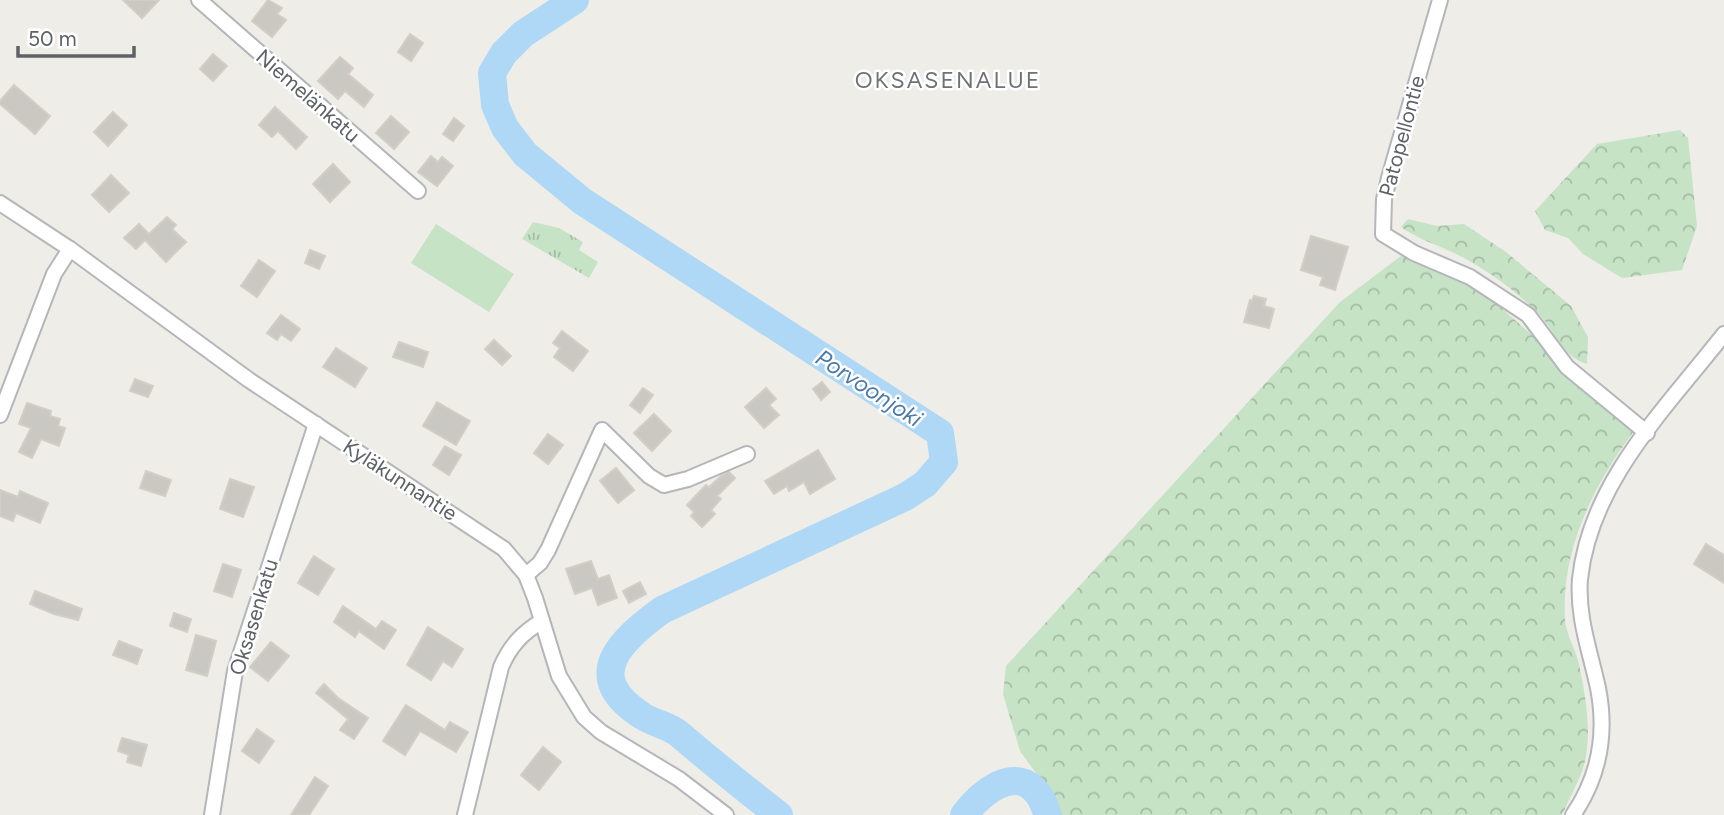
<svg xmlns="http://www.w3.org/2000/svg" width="1724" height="815" font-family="Figtree,sans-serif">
<defs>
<pattern id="forest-crowns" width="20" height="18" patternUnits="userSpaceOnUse" patternTransform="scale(1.75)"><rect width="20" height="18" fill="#c6e3c6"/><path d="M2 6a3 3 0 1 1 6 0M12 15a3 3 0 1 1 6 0" fill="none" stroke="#a4bba4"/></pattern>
<pattern id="park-tufts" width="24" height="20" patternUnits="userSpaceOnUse" patternTransform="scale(1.75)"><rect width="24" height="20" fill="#c6e3c6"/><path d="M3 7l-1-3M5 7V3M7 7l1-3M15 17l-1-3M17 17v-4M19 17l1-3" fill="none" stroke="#a4bba4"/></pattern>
</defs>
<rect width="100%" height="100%" fill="#eeede7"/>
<polygon fill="#c6e3c6" points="436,224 514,274 489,312 411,263"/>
<g fill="url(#forest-crowns)">
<polygon points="1680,130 1688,138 1697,226 1682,270 1622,278 1583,254 1568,238 1545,230 1535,211 1597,144"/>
<path d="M1408 219 1437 226 1464 224 1506 252 1571 306 1588 337 1587 364C1562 358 1552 324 1533 308 1509 286 1483 267 1454 253 1435 244 1418 239 1401 227Z"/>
<path d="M1401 256 1466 277 1540 342 1583 390 1634 431C1593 486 1561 550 1565 619 1566 633 1574 647 1578 660 1585 692 1592 730 1585 761 1581 778 1571 795 1564 811L1561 815H1055L1041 780 1020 751 1003 694 1006 666 1340 302Z"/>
</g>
<polygon fill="url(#park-tufts)" points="533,222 559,228 583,242 579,250 598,262 589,278 522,239"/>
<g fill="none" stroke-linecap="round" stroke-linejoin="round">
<g stroke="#afd8f6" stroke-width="28">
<path d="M575 0 523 34 504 53 492 73 495 105 505 128 525 154 582 201 940 433 944 462 925 484 905 497 662 610C621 640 581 676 641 715 652 723 668 725 679 734 712 762 745 789 779 815"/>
<path d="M964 815C980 794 1015 763 1038 794 1043 800 1045 809 1048 815"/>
</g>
</g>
<g fill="#cac8c3" stroke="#d3cec5" stroke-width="2">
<polygon points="123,0 159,0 142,18"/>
<polygon points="268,0 282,8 277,14 286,20 272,37 252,21"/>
<polygon points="410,34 423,43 411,61 398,52"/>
<polygon points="213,54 227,66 213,81 200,69"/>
<polygon points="340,57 353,68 348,74 373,95 364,107 345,91 338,99 318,81"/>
<polygon points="14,85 50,116 35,134 0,104 0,101"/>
<polygon points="275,107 307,137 296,149 278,131 272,137 259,125"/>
<polygon points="113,112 127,125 108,146 94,132"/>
<polygon points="391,116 409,132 394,149 376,133"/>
<polygon points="454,118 464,126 453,141 443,134"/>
<polygon points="431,156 438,162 442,157 453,166 437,186 418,172"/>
<polygon points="333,164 350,182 330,202 313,184"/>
<polygon points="111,175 129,193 109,212 92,195"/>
<polygon points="167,217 176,225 172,229 186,242 166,262 145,240 136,249 124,238 139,224 149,234"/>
<polygon points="1311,236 1348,247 1335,290 1320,285 1323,277 1301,270"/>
<polygon points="310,250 325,256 319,269 305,263"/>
<polygon points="259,260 275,271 257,297 241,286"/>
<polygon points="1254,296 1266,299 1264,306 1274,309 1269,328 1244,322 1250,300 1252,301"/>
<polygon points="281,315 300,329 291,341 281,334 277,340 267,333"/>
<polygon points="562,331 588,351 573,371 554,357 560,348 553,343"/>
<polygon points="494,340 511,356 502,365 485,349"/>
<polygon points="399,342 428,352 423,367 393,357"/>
<polygon points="336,348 367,368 355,387 323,367"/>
<polygon points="135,379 153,386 148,397 130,391"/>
<polygon points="822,382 830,392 821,400 813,389"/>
<polygon points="643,388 653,395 640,413 630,405"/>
<polygon points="766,388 776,399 769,405 779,415 764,428 745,407"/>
<polygon points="437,402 470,421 456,445 423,426"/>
<polygon points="27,403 51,411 50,416 60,419 58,426 65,428 59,446 41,439 32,458 19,452 31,428 19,424"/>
<polygon points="654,414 671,431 652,451 634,433"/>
<polygon points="548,434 563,445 548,464 534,453"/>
<polygon points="445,446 461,455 449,475 433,465"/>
<polygon points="818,450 835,479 810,494 804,482 789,491 787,486 774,494 765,481"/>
<polygon points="616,468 634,490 618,503 600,481"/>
<polygon points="146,471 171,480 165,496 140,488"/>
<polygon points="729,472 735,478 717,496 721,499 711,510 715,514 702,527 691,516 694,512 687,505 706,485 709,487 721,476"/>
<polygon points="230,479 254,487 243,517 220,509"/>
<polygon points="0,490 18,497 20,491 48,503 40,523 16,513 13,521 0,516"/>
<polygon points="1706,544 1724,555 1724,583 1694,564"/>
<polygon points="314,556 334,569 318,595 298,583"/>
<polygon points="591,561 598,579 609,575 617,598 598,605 592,588 575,594 566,569"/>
<polygon points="223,564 241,570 232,597 214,591"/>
<polygon points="640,582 646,594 629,603 623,591"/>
<polygon points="35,591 82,609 78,620 54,614 30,604"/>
<polygon points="343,606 376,629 382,621 396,630 384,649 359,631 355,637 334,622"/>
<polygon points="174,613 191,619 187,632 170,626"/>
<polygon points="428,627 463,649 452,667 443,661 431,680 407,665"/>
<polygon points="196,635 216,641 207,676 186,670"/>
<polygon points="119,641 142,650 137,664 113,655"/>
<polygon points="271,642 289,656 268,681 250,667"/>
<polygon points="324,684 338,698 368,718 354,739 340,730 348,719 316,693"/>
<polygon points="406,705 445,730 450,722 468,732 456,752 420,731 405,755 383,741"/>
<polygon points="257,729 274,741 259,763 242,751"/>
<polygon points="122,738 147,745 141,766 127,762 129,755 118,751"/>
<polygon points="543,747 561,762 539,790 521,775"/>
<polygon points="315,777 328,786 309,815 291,815"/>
</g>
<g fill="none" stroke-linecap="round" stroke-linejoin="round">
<g stroke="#b4b6ba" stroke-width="18">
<g id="minor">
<polyline points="199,0 418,191"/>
<polyline points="1440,0 1389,178 1384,199 1383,234 1414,253 1470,277 1528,315 1567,367 1647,433"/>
<polyline points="0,203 70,249 249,380 504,549 526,575 535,598 559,676 584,717 601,732 679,779 726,815"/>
<polyline points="0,415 54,274 70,249"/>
<polyline points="526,575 540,563 548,550 602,430 649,476 664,485 688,479 747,454"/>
<polyline points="212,815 235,671 316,424"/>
<path d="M465 815 501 667C510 646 522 633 542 621"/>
<path d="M1573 815C1599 777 1607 734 1598 688 1590 651 1577 617 1580 579 1590 482 1667 407 1724 334"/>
</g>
</g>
<use href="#minor" stroke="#fff" stroke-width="14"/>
</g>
<g text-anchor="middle" stroke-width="5" stroke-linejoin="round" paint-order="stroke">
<g font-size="21" fill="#5e6165" stroke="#fff">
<text transform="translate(308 96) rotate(41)" y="7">Niemelänkatu</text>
<text transform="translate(1402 136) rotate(-75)" y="7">Patopellontie</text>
<text transform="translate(400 480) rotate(33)" y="7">Kyläkunnantie</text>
<text transform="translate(254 617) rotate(-73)" y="7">Oksasenkatu</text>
</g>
<g font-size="23" letter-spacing="2" fill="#6f7377" stroke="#fff">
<text x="948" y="88">OKSASENALUE</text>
</g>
<g font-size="23" font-style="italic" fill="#4d79a6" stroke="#fff">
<text transform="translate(869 388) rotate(33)" y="8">Porvoonjoki</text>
</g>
</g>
<path d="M18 46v10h116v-10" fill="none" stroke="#5e6165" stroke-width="3.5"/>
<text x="28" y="46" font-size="21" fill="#5e6165" stroke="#ffffff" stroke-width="5" paint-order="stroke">50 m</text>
</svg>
